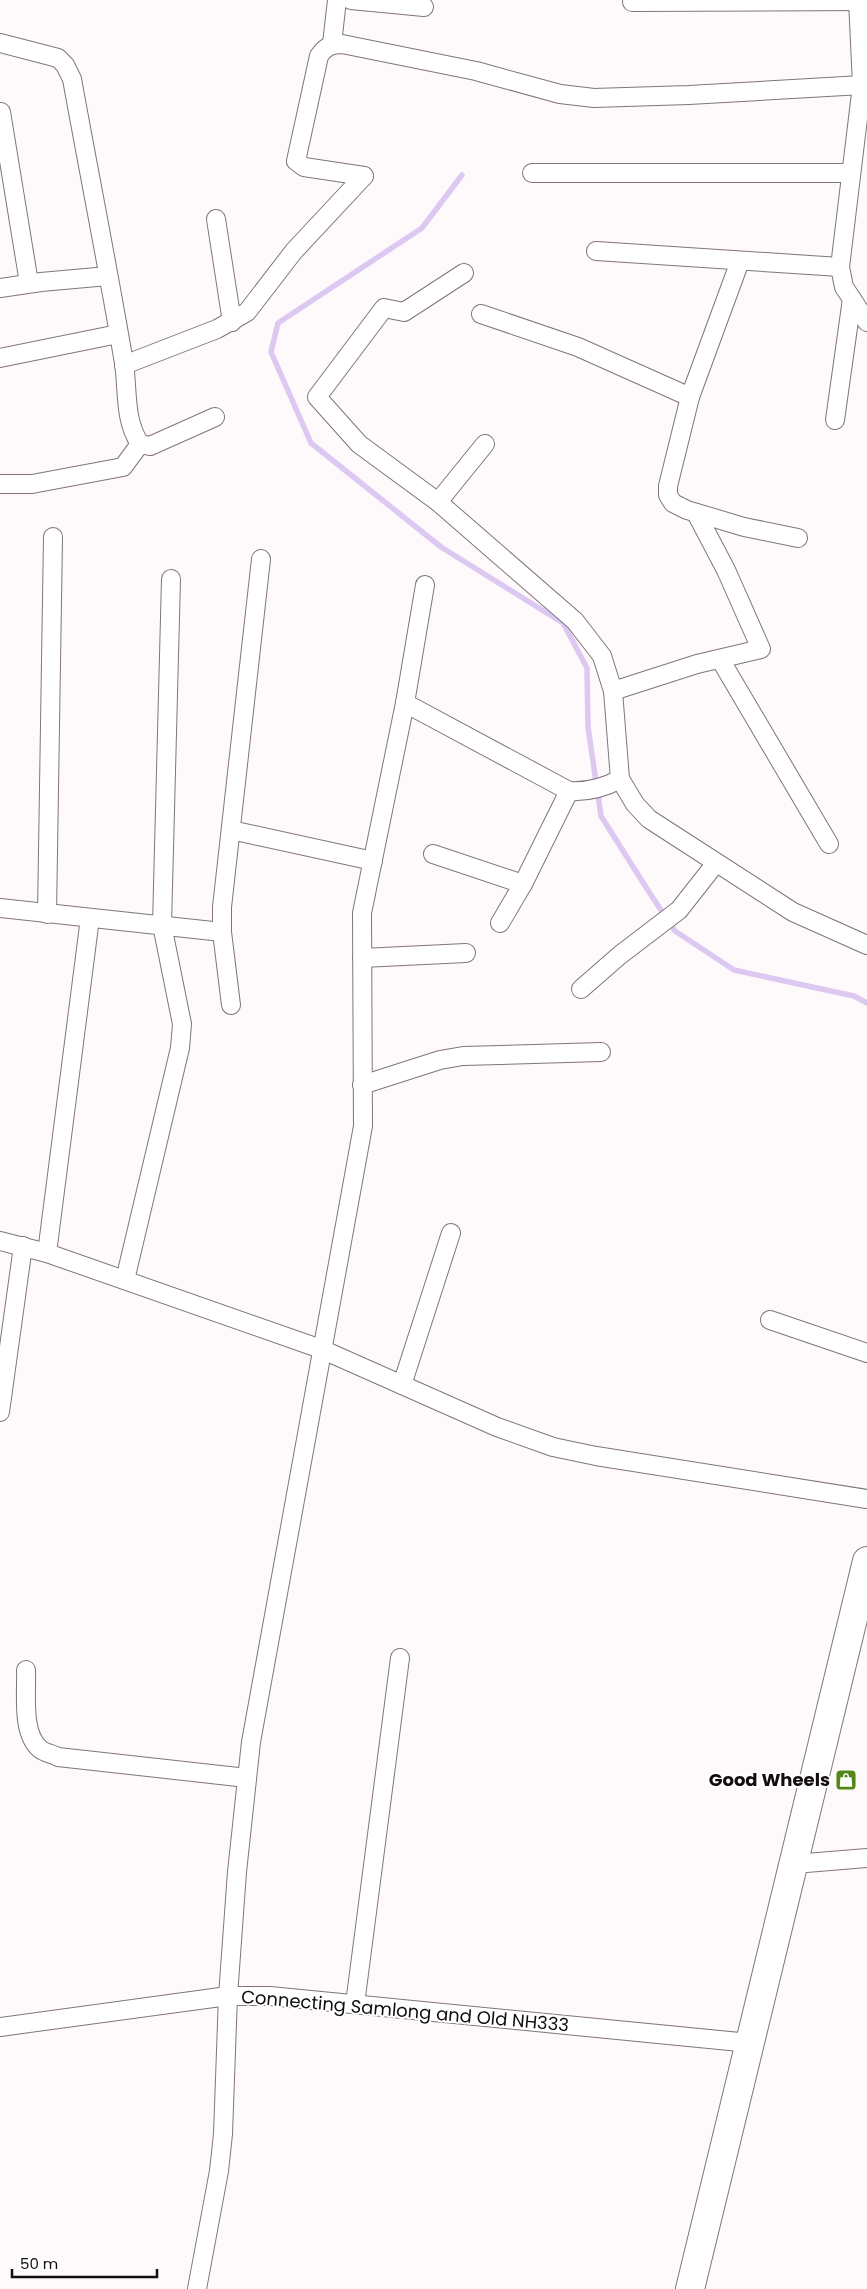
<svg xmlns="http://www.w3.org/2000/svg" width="867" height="2289" font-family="Poppins,sans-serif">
<rect width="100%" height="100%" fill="#fef9fa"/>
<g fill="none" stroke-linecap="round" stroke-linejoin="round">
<polyline stroke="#dcc8f1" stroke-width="5.5" points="462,175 422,228 278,323 271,352 311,443 441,547 563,623 587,668 588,727 601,816 649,892 675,931 734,970 854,996 867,1003"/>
<g stroke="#817579" stroke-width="20">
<g id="minor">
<polyline points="351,0 424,7"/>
<polyline points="858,0 862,85 840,267 844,287 867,322"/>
<polyline points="632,2 867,1"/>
<path d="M0 43 58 58 65 65 72 79C89 173 108 268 124 363 128 391 124 420 140 444L150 446 215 417"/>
<polyline points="332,44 337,0"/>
<polyline points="1,112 29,283"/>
<polyline points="532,173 851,173"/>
<path d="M364 176 304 167 296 161 319 56C325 47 331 44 342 44L476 71 560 94 594 98 689 95 862 85"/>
<polyline points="216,219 232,322"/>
<polyline points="596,251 840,267"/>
<polyline points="740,261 690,397 668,486 668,495 673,503 687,510 744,527 798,538"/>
<polyline points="464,273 404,312 384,308 317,397 359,444 438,502 575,621 602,656 613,691 620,779 635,804 649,819 793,912 867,945"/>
<polyline points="0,288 41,282 108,276"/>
<polyline points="481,314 578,347 690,397"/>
<polyline points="0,358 118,334"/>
<polyline points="124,365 217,329 247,312 294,251 364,176"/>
<polyline points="835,420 852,299"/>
<polyline points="0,484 32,484 123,467 140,444"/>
<polyline points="438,502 485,444"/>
<polyline points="720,659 829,844"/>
<polyline points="613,691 697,664 761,649 726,570 696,513"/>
<path d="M405 703 569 791C588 792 604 788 620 779"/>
<polyline points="231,830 373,861"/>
<polyline points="433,854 523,884"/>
<polyline points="0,908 222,932"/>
<polyline points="47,914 53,537"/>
<polyline points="500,923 523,884 569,791"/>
<polyline points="362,958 466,953"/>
<polyline points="581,989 620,955 679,910 716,863"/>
<polyline points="231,1005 222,932 222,907 261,559"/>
<polyline points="362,1085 440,1060 463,1056 601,1052"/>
<polyline points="0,1241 47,1253 321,1349 497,1427 553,1447 596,1456 867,1499"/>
<polyline points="47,1253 90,918"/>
<polyline points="125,1280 180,1048 182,1024 162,925 171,579"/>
<polyline points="770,1320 867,1353"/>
<polyline points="402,1385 451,1233"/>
<polyline points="0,1412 23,1246"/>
<path d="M26 1670C27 1693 21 1733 40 1749 45 1753 53 1754 58 1757L247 1778"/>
<polyline points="794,1864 867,1858"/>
<polyline points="355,2004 400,1658"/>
<polyline points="0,2027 228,1996 270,1996 750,2043"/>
<polyline points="197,2289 219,2171 223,2134 228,1996 237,1872 251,1742 363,1126 362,913 405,703 425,585"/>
</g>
</g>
<g stroke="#817579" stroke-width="30">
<polyline id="primary" points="690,2289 867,1561"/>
</g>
<use href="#minor" stroke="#fff" stroke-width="18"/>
<use href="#primary" stroke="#fff" stroke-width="28"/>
</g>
<defs>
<g id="shop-square" transform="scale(1.125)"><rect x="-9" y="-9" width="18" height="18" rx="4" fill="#568618" stroke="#fff"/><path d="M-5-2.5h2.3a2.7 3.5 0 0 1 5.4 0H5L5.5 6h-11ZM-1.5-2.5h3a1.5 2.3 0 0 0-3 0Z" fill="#fff"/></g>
</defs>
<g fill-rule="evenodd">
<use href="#shop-square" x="846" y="1780"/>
</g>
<g text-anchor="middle" stroke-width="4" stroke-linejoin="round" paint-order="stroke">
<g font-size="18" font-weight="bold" fill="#110c0e" stroke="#fff" text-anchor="end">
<text x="830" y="1786">Good Wheels</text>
</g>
<g font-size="18" fill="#110c0e" stroke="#fff">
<text transform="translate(405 2011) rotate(5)" y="6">Connecting Samlong and Old NH333</text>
</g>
</g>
<path d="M12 2269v8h145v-8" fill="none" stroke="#110c0e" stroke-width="2.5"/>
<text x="20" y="2269" font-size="15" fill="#110c0e" stroke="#ffffff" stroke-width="4" paint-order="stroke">50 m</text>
</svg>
